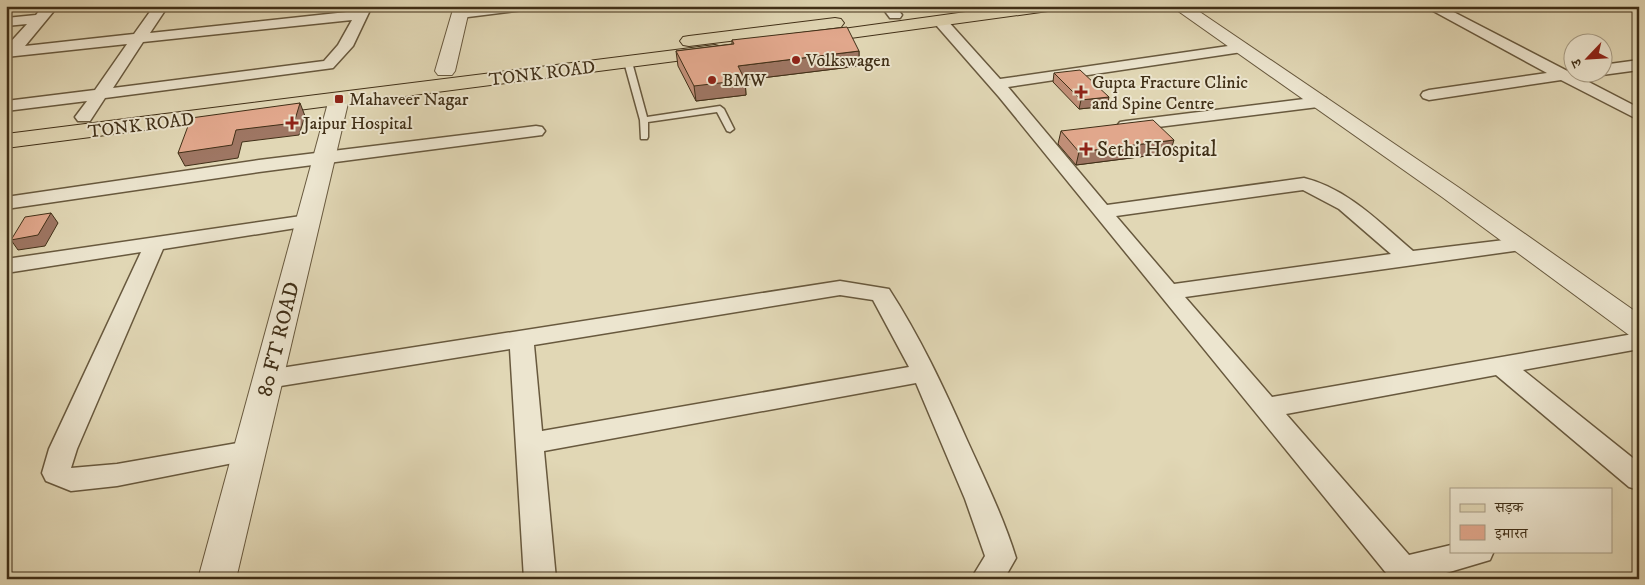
<svg xmlns="http://www.w3.org/2000/svg" width="1645" height="585" font-family="'IM FELL DW Pica','Noto Serif Devanagari',serif">
<rect width="100%" height="100%" fill="#e1d7b5"/>
<filter id="stains"><feTurbulence type="fractalNoise" baseFrequency=".004" numOctaves="4"/><feColorMatrix values="0 0 0 0 .2 0 0 0 0 .09 0 0 0 0 .02 0 0 0 .5 -.17"/></filter>
<radialGradient id="worn" r=".72"><stop offset=".6" stop-color="#630" stop-opacity="0"/><stop offset="1" stop-color="#630" stop-opacity=".3"/></radialGradient>
<g fill="none" stroke-linecap="round" stroke-linejoin="round">
<g stroke="#68593e" stroke-width="3">
<polygon id="service" points="625,60 632,62 647,117 720,106 724,109 734,129 730,132 727,131 717,112 648,122 648,137 647,139 641,139 640,120 624,62"/>
</g>
<g stroke="#68593e" stroke-width="3">
<g id="minor">
<path d="M43 6H58L25 46 134 34 154 6H168L150 33 356 11 358 6H372L353 46 333 68 105 98 90 121H78L75 117 87 101 6 111V101L95 90 127 44 6 57V47L27 24 6 26V18L36 15ZM352 20 338 45 324 61 113 88 143 42Z"/>
<polygon points="488,6 530,6 523,10 460,18 453,14 460,10"/>
<polygon points="881,6 895,6 902,15 900,18 890,18"/>
<polygon points="1424,6 1442,6 1639,108 1639,120 1561,80 1429,100 1423,98 1421,95 1423,92 1429,90 1547,73"/>
<path d="M941 18 946 19 1000 79 1242 44 1247 45 1249 48 1247 51 1242 52 1008 87 1107 205 1304 178C1348 189 1379 222 1413 251L1521 238 1528 240 1532 244 1528 248 1521 250 1185 297 1272 397 1639 333V349L1523 370 1639 463V490L1629 487 1496 375 1286 414 1409 555 1451 545V551H1494L1490 560 1426 579H1391L999 97 936 25 934 22ZM1303 190 1339 209 1391 254 1174 284 1116 216Z"/>
<polygon points="1639,60 1639,70 1602,75 1596,72 1602,72 1602,65"/>
<polygon points="1320,97 1326,98 1328,102 1326,106 1126,131 1120,130 1117,126 1120,122 1126,121"/>
<polygon points="536,126 542,127 545,131 542,135 259,172 6,209 6,197 259,160"/>
<polygon points="308,215 315,217 318,221 315,225 163,249 77,449 71,468 117,464 249,441 259,444 263,451 259,458 117,486 71,491 46,481 42,473 49,449 141,252 6,273 6,259"/>
<path d="M840 281 889 289C920 337 943 386 966 438 984 478 1003 516 1016 558L1004 579H971L985 556 965 499 916 383 544 451 556 579H524L510 349 268 388 259 385 255 379 259 373 268 370ZM840 295 873 300 909 367 542 431 534 345Z"/>
</g>
</g>
<g stroke="#68593e" stroke-width="2">
<g id="tertiary">
<polygon points="454,6 470,6 455,71 452,75 438,75 435,71"/>
<polygon points="1171,6 1191,6 1458,187 1639,314 1639,337 1629,335 1442,197"/>
<polygon points="339,93 346,95 349,99 236,579 198,579 329,99 332,95"/>
</g>
</g>
<g stroke="#402f17" stroke-width="2">
<g id="primary">
<polygon points="1009,6 1056,6 1048,11 814,43 808,42 805,38 808,34 814,33"/>
<polygon points="835,18 841,19 844,23 841,27 689,46 683,45 680,41 683,37 689,36"/>
<polygon points="715,45 722,47 724,51 722,55 6,148 6,134"/>
</g>
</g>
<use href="#service" fill="#ece5cf" fill-rule="evenodd"/>
<use href="#minor" fill="#ece5cf" fill-rule="evenodd"/>
<use href="#tertiary" fill="#ece5cf" fill-rule="evenodd"/>
<use href="#primary" fill="#e1d7b5" fill-rule="evenodd"/>
</g>
<g fill="#c29079" stroke="#402f17">
<polygon points="732,40 859,51 859,66 745,80 746,95 696,101 678,66 676,51 732,44"/>
<polygon points="1054,73 1107,106 1079,109 1053,82"/>
<polygon points="1061,131 1170,153 1076,165 1058,144"/>
</g>
<g fill="#9e7663" stroke="#402f17">
<polygon points="859,51 859,66 745,80 746,95 696,101 694,86 738,66"/>
<polygon points="1109,97 1107,106 1079,109 1081,100"/>
<polygon points="300,103 305,116 299,135 242,142 238,158 185,166 178,153"/>
<polygon points="1174,140 1170,153 1076,165 1079,152"/>
<polygon points="51,213 58,223 45,246 18,250 11,240"/>
</g>
<g fill="#e2a88d" stroke="#402f17">
<polygon points="847,27 859,51 738,66 745,80 694,86 676,51 734,44 732,40"/>
<polygon points="1080,70 1109,97 1081,100 1054,73"/>
<polygon points="300,103 294,123 236,130 232,145 178,153 191,118"/>
<polygon points="1153,120 1174,140 1079,152 1061,131"/>
<polygon points="51,213 38,235 11,240 25,217"/>
</g>
<g fill="#8f2418" stroke="#ece5cf" stroke-width="2">
<circle cx="796" cy="60" r="5"/>
<circle cx="712" cy="80" r="5"/>
<path d="M1078.5 84.5h5v5h5v5h-5v5h-5v-5h-5v-5h5z"/>
<rect x="334" y="94" width="10" height="10" rx="2.5"/>
<path d="M289.5 115.5h5v5h5v5h-5v5h-5v-5h-5v-5h5z"/>
<path d="M1083.5 141.5h5v5h5v5h-5v5h-5v-5h-5v-5h5z"/>
</g>
<g text-anchor="middle" stroke-width="4" stroke-linejoin="round" paint-order="stroke">
<g font-size="18" fill="#402f17" stroke="#ece5cf" text-anchor="start">
<text x="806" y="66">Volkswagen</text>
<text x="722" y="86">BMW</text>
<text x="1092" y="88">Gupta Fracture Clinic<tspan x="1092" dy="21">and Spine Centre</tspan></text>
<text x="349" y="105">Mahaveer Nagar</text>
<text x="303" y="129">Jaipur Hospital</text>
</g>
<g font-size="18" fill="#402f17" stroke="#ece5cf">
<text transform="translate(542 73) rotate(-7)" y="6">TONK ROAD</text>
<text transform="translate(141 125) rotate(-7)" y="6">TONK ROAD</text>
</g>
<g font-size="21" fill="#402f17" stroke="#ece5cf" text-anchor="start">
<text x="1097" y="156">Sethi Hospital</text>
</g>
<g font-size="21" fill="#402f17" stroke="#ece5cf">
<text transform="translate(278 339) rotate(-76)" y="7">80 FT ROAD</text>
</g>
</g>
<rect width="1645" height="585" fill="none" stroke="#e1d7b5" stroke-width="25"/>
<rect x="8" y="8" width="1630" height="570" fill="none" stroke="#402f17" stroke-width="2.5"/>
<rect x="12" y="12" width="1620" height="560" fill="none" stroke="#402f17"/>
<rect x="1450" y="488" width="162" height="65" fill="#ece5cf" stroke="#a79c85"/>
<rect x="1460" y="504" width="25" height="8" fill="#e1d7b5" stroke="#a79c85"/>
<text x="1495" y="512" font-size="15" fill="#402f17">सड़क</text>
<rect x="1460" y="525" width="25" height="15" fill="#e2a88d" stroke="#a79c85"/>
<text x="1495" y="538" font-size="15" fill="#402f17">इमारत</text>
<g transform="translate(1588 58) rotate(245)"><circle r="24" fill="#ece5cf" stroke="#a79c85"/>
<path d="M0-4L9 19L0 12L-9 19Z" fill="#8f2418"/>
<text y="-8" font-size="14" font-weight="bold" text-anchor="middle" fill="#402f17">उ</text>
</g>
<rect width="100%" height="100%" filter="url(#stains)"/>
<rect width="100%" height="100%" fill="url(#worn)"/>
</svg>
